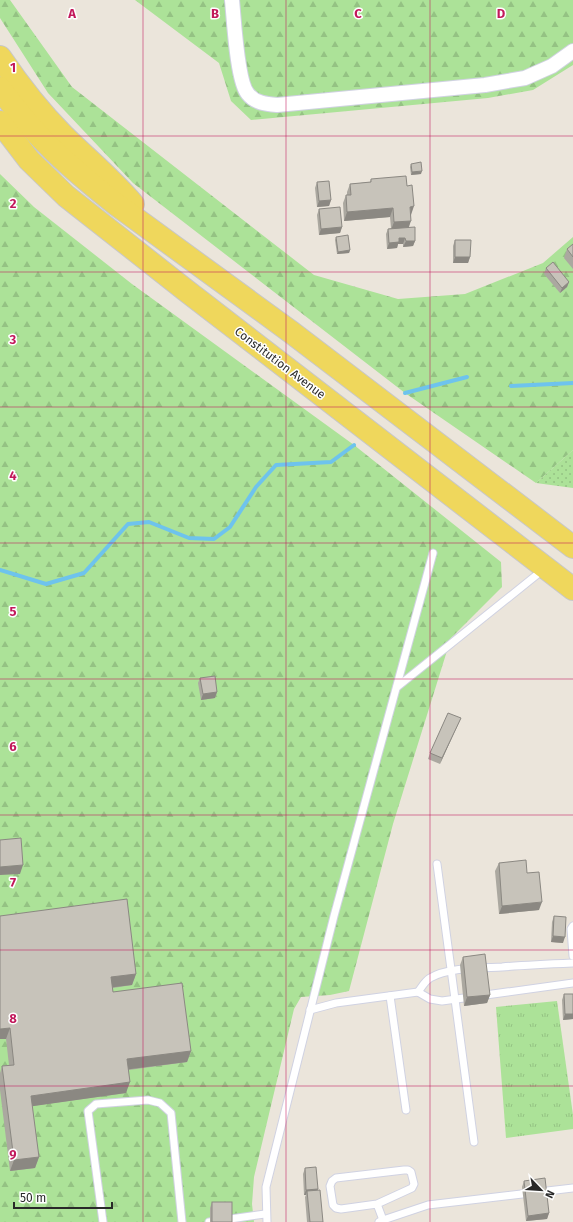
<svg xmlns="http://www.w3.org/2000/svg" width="573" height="1222" font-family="'Fira Sans',sans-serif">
<defs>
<pattern id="grass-tufts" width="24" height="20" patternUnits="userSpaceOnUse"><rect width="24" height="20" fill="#ace298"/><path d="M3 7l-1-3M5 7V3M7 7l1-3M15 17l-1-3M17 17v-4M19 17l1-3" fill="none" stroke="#94c283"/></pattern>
<pattern id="forest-firs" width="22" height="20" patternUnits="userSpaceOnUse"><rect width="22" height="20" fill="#ace298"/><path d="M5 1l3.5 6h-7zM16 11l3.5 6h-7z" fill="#94c283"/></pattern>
<pattern id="park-dots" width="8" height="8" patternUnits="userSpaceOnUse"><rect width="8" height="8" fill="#ace298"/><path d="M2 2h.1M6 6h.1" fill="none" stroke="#94c283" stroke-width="1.8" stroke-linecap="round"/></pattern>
</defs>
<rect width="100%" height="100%" fill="#ebe5db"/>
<polygon fill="url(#grass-tufts)" points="557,1001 573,1115 573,1129 506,1138 496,1007"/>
<g fill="url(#forest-firs)">
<polygon points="0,0 10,0 72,87 314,275 398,299 465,294 543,263 573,237 573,450 536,483 405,393 133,183 48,93 0,18"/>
<polygon points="135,0 573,0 573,65 533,90 488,98 251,120 231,101 219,63"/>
<polygon points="0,174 34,207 132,284 354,445 501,562 502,587 451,638 393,824 349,991 330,995 301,997 294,1009 254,1177 252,1204 254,1222 0,1222"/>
</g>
<polygon fill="url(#park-dots)" points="573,450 573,488 536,483"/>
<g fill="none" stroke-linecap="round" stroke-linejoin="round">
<g stroke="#6ec3ed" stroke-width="4">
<polyline points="511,386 573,383"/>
<polyline points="405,393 467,377"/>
<polyline points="0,570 46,584 84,573 128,524 149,522 189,538 214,539 230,527 256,487 276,465 331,462 354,445"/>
</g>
<g stroke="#d0d2e2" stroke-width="9">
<g id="lane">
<polyline points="397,687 544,569"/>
<polyline points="437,864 474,1142"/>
<polyline points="573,926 571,929 573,956"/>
<path d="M418 992C422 987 424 982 430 978 448 967 481 968 502 967 526 965 549 964 573 963"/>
<polyline points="390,996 406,1110"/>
<polyline points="310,1010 336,1003 418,992 430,999 442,1001 573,983"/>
<polyline points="377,1204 412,1188 414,1184 411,1172 408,1170 404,1170 336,1178 332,1181 330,1186 333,1205 336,1208 341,1209 377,1204 383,1220"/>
<polyline points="103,1222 88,1111 96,1104 148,1100 160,1103 171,1113 182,1222"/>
<polyline points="209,1222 265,1214"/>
<polyline points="267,1222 266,1187 334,916 433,553"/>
<polyline points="379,1222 383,1220 428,1205 573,1188"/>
</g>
</g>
<g stroke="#d0d2e2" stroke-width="16">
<path id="street" d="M232 0C234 19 237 82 248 94 255 103 266 104 277 105L485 85 525 78 552 66 573 51"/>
</g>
<g stroke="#c7c7c7" stroke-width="24">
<g id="primary">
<path d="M0 57C19 85 39 111 63 135 86 158 112 179 133 204"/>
<path d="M0 88C31 134 74 171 117 205L291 332 573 547"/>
<polyline points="0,122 29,160 66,196 188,292 573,589"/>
</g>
</g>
<use href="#lane" stroke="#fff" stroke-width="7"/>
<use href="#street" stroke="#fff" stroke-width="14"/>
<use href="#primary" stroke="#efd75c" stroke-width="22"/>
</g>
<g fill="#aba8a0">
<polygon points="411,164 421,174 411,175 410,167"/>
<polygon points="371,179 407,186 411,215 409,227 415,241 413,246 403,247 403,244 398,244 397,248 387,249 386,234 388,229 391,228 390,217 344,221 343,203 346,195 347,195 347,192 350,184 370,182"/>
<polygon points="317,182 331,200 329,206 317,207 315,188"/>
<polygon points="319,209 342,227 340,233 319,235 317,215"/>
<polygon points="336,237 350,250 349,253 337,254 335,240"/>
<polygon points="455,240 470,257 468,263 453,263 453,246"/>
<polygon points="573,244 573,269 564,258 567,249"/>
<polygon points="546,268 569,282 567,287 560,293 544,274"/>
<polygon points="200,678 217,692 215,698 201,700 198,683"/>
<polygon points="461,718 440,764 428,759 430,753"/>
<polygon points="499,863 527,873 539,910 499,914 495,871"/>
<polygon points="0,916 136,974 132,985 113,988 113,992 191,1051 187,1062 129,1070 126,1093 32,1106 39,1157 35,1168 10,1171 0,1090 0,1073 2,1066 9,1065 6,1039"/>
<polygon points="554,916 563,943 551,942 552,922"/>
<polygon points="463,957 490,995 487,1003 464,1006 460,965"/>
<polygon points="564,994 573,994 573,1019 563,1020 562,1000"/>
<polygon points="305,1168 317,1190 323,1222 307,1222 305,1197 306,1195 304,1195 303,1174"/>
<polygon points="524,1181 549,1213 547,1219 526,1221 522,1187"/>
<polygon points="212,1202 232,1222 210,1222 210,1208"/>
</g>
<g fill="#8b8882">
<polygon points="422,171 421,174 411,175 412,172"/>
<polygon points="331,200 329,206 317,207 319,201"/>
<polygon points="414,206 411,215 410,207"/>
<polygon points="393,208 390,217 344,221 347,212"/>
<polygon points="411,221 408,229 391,230 394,222"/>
<polygon points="342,227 340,233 319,235 321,229"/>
<polygon points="399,238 405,238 403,244 398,244 397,248 387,249 389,243"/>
<polygon points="406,241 415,241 413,246 403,247"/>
<polygon points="350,250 349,253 337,254 338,252"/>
<polygon points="455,257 470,257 468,263 453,263"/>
<polygon points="569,282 567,287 560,293 562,288"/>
<polygon points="217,692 215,698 201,700 203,694"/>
<polygon points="461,718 458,724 440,764 442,758"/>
<polygon points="23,865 20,874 0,875 0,867"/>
<polygon points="542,902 539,910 499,914 502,906"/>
<polygon points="553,936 565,937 563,943 551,942"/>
<polygon points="136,974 132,985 107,988 111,977"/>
<polygon points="490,995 487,1003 464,1006 467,997"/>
<polygon points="565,1014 573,1014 573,1019 563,1020"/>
<polygon points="10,1028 6,1039 0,1039 0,1029"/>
<polygon points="191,1051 187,1062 123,1070 127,1059"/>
<polygon points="130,1082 126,1093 27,1107 31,1096"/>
<polygon points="39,1157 35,1168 10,1171 14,1160"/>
<polygon points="318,1189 316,1195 307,1191 306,1195 304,1195 306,1190"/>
<polygon points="549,1213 547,1219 526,1221 528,1216"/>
</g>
<g fill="#c7c3ba" stroke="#8b8882">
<polygon points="421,162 422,171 412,172 411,164"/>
<polygon points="406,176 407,186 412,185 414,206 410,207 411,221 394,222 393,208 347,212 346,195 351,195 350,184 371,182 371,179"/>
<polygon points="329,181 331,200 319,201 317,182"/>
<polygon points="340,207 342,227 321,229 319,209"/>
<polygon points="415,227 415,241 406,241 405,238 399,238 399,242 389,243 388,229"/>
<polygon points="348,235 350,250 338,252 336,237"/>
<polygon points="455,240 471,240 470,257 455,257"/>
<polygon points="573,244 573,257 567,249"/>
<polygon points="553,262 569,282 562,288 546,268"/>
<polygon points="215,676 217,692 203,694 200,678"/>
<polygon points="448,713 461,718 442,758 430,753"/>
<polygon points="21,838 23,865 0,867 0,840"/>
<polygon points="526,860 527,873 539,872 542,902 502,906 499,863"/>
<polygon points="127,899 136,974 111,977 113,992 182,983 191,1051 127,1059 130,1082 31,1096 39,1157 14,1160 2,1066 14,1065 10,1028 0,1029 0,916"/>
<polygon points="554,916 566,917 565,937 553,936"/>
<polygon points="485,954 490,995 467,997 463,957"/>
<polygon points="564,994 573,994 573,1014 565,1014"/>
<polygon points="316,1167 318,1189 306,1190 305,1168"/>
<polygon points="545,1178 549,1213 528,1216 524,1181"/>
<polygon points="320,1190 323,1222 310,1222 307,1191"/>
<rect x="212" y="1202" width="20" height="20"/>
</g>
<path fill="none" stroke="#c2185b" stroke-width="1" stroke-opacity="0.55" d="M143 0V1222M286 0V1222M430 0V1222M0 136H573M0 272H573M0 407H573M0 543H573M0 679H573M0 815H573M0 950H573M0 1086H573"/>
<g text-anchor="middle" stroke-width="3" stroke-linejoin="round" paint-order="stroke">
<g font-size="12" fill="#292929" stroke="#fff">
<text transform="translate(280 363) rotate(37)" y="4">Constitution Avenue</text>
</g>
</g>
<g font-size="13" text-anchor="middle" font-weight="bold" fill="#c2185b" stroke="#fff" stroke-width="3" stroke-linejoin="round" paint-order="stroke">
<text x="72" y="18">A</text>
<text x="215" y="18">B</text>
<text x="358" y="18">C</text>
<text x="501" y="18">D</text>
<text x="13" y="72">1</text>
<text x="13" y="208">2</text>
<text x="13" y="344">3</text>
<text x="13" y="480">4</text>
<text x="13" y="616">5</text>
<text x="13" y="751">6</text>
<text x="13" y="887">7</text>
<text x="13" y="1023">8</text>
<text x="13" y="1159">9</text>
</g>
<g transform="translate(541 1190) rotate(115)" stroke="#ffffff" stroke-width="3" paint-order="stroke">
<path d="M0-3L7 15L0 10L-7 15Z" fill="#292929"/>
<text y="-6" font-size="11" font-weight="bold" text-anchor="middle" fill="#292929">N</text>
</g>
<path d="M14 1202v6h98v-6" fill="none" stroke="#292929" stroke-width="2"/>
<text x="20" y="1202" font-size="12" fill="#292929" stroke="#ffffff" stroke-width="3" paint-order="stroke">50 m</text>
</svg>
